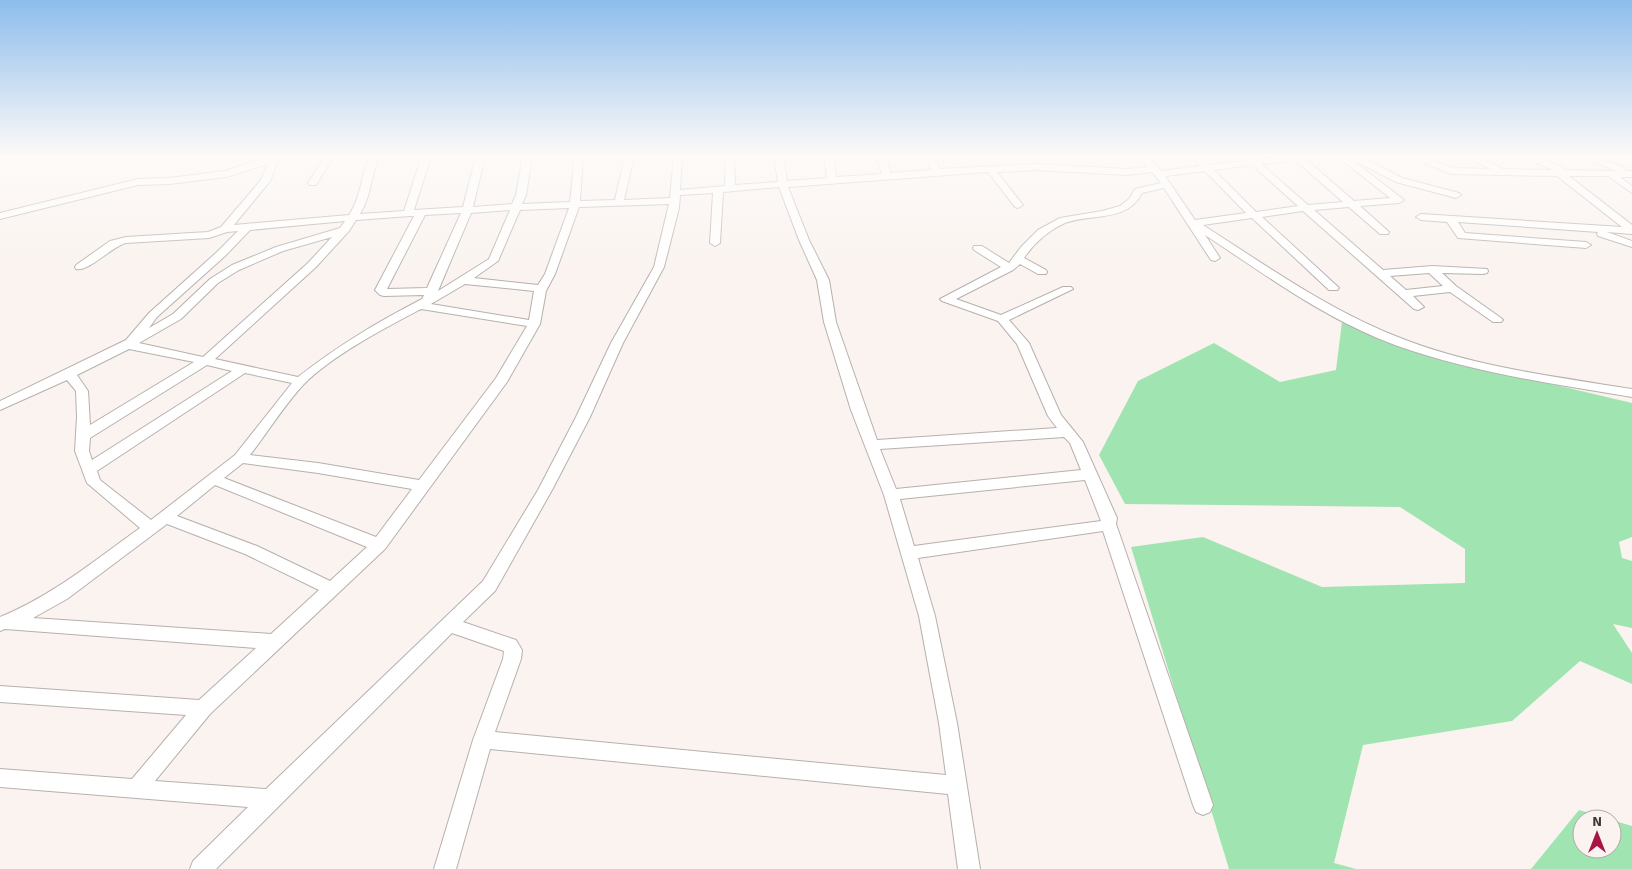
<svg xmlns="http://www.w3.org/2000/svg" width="1632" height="869" font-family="Signika,sans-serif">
<rect width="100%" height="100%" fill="#faf3ef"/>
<g fill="#a0e4b1">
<polygon points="1342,322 1420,353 1632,403 1632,537 1619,542 1622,558 1632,561 1632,628 1613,624 1632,653 1632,684 1580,661 1512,721 1363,745 1334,863 1356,869 1229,869 1131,547 1203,537 1322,587 1465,583 1465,549 1400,507 1125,504 1099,455 1138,381 1214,343 1280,382 1336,370"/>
<polygon points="1579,810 1609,819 1582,819 1582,849 1612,849 1612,820 1632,826 1632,869 1531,869"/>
</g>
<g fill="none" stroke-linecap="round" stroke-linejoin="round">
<g stroke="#b7b0ad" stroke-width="2">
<g id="minor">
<path d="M271 156H280L270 181 234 225 349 215C361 198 361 175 370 156H379C371 175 371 197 360 214L404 211 422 156H431L414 210 463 207 476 156H485L473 207 512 204 516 195 523 156H532L526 195 522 204 570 202 575 156H583L580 201 615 200 625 156H634L624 200 670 198 674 156H682L680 190 725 186 726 156H734L735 185 778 182 774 156H783L787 181 827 178 824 156H833L836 177 882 174 876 156H885L891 173 931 170 926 156H935L939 169 1036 164 1127 169 1148 167 1139 156H1148L1161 171 1200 166 1191 156H1200L1209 165 1247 161V157H1253L1256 159 1302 156 1354 201 1390 198 1337 156H1347L1404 200 1399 203 1360 206 1389 232 1388 234H1380L1349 207 1314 210 1383 270 1432 266 1487 269 1488 271 1487 273 1483 274 1442 273 1456 286 1501 318 1503 320 1501 322H1493L1450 292 1413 296 1424 307 1418 310 1414 309 1303 211 1262 217 1337 286 1339 288 1337 290H1329L1252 218 1203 225C1267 266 1331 312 1403 339 1475 367 1557 377 1632 389V397C1552 384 1471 372 1395 345 1326 320 1266 275 1205 235L1220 258 1215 261 1211 260 1164 188 1142 193C1127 223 1091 213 1065 223 1049 230 1034 243 1024 258L1046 270 1047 272 1046 274H1038L1020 264 1013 270 956 299 1001 315 1063 287H1071L1073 289 1009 320 1029 343 1061 415 1083 442 1117 518 1116 524 1213 805 1210 812 1203 815 1196 812 1193 805 1103 531 918 558 935 616 957 723 980 869H958L948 794 490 749 456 869H434L473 740 503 659 504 651 452 633 216 869H190L193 861 248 807 0 787V769L132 779 186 715 0 702V686L199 700 256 648 5 629 0 631V617C52 596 95 560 140 528L87 483 75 451 77 417 76 391 67 380 0 410V401L126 340 149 313 217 252 238 231 227 232 209 238 126 243C111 247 89 272 76 269L75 267 76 265 110 241 126 237 208 232 221 227 261 180 268 164 226 177 169 184 138 185 0 219V213L138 179 169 178 225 171ZM1295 160 1343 202 1308 205 1261 164ZM1252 165 1298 206 1256 212 1214 170ZM1036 170 1127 175 1152 172 1161 183 1135 189 1129 199 1120 206 1102 211 1060 218 1038 230 1021 247 1009 263 982 246H974L973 248 974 250 1001 267 940 299 942 301 998 321 1017 344 1048 416 1057 428 877 440 836 322 829 280 809 240 788 187 988 172 1015 207 1018 208 1023 205 997 172ZM1205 171 1246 213 1195 220 1165 176ZM779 187 799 240 817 280 824 322 851 410 884 495 919 616 939 723 946 775 495 732 521 659 522 650 516 640 463 622 495 591 552 490 590 417 623 343 664 267 679 208 680 195 713 193 710 243 715 246 720 243 723 192ZM669 204 654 267 611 343 576 417 538 490 483 581 266 789 155 781 210 714 385 549 507 382 540 324 546 291 555 274 579 207ZM569 208 545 274 538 285 474 278 498 261 520 210ZM510 210 489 259 438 291 471 213ZM461 213 427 288 387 289 425 215ZM410 216H414L375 290 380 295 384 296 424 295 422 299C376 323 339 345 298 377L215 359 316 267 349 231 356 220ZM345 221 340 228 276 247 232 265 210 279 173 314 149 328 157 317 225 256 250 230ZM332 237 308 263 203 357 139 343 181 319 218 283 239 270 283 251ZM1429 273 1443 286 1406 290 1390 276ZM465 284 534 291 529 320 431 304ZM421 309 527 326 496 378 419 480 318 463 250 455C268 432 285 404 304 384 333 355 385 328 421 309ZM129 349 194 362 90 425 88 391 77 375ZM207 365 232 371 92 460 89 451 90 438ZM245 373 292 383 235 455 151 520 100 480 97 471ZM1064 437 1070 443 1081 470 896 489 880 449ZM243 463 318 473 412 489 376 537 224 478ZM1085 480 1101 521 914 546 900 499ZM215 485 367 547 330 581 257 546 177 516ZM167 524 245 554 319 590 271 634 33 618 67 599Z"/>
<polygon points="325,156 334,156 316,185 310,185 308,183"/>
<polygon points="1353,156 1360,156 1402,178 1459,193 1461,195 1456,198 1396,182 1353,160"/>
<polygon points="1408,156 1421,156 1452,168 1491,169 1463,156 1476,156 1503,169 1553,170 1521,156 1534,156 1562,167 1563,170 1616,171 1580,156 1593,156 1625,168 1626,171 1632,171 1632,177 1620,177 1632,186 1632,193 1608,176 1569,176 1632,225 1632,234 1607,232 1632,241 1632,247 1598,236 1597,234 1598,232 1458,222 1465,233 1586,242 1591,245 1586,248 1458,238 1447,222 1421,220 1416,217 1421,214 1622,227 1557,176 1451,174"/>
</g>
</g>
<use href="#minor" fill="#fff" fill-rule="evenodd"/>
</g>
<linearGradient id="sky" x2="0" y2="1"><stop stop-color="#8dbdec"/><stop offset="0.56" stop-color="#fdfaf8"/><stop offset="1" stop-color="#fdfaf8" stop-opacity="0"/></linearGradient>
<rect width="1632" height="278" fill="url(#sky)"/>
<g transform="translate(1597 834)"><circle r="24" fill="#faf3ef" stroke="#aea9a5"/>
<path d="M0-4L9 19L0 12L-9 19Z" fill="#a91446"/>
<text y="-8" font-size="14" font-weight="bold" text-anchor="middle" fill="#3c3937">N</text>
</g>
</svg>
